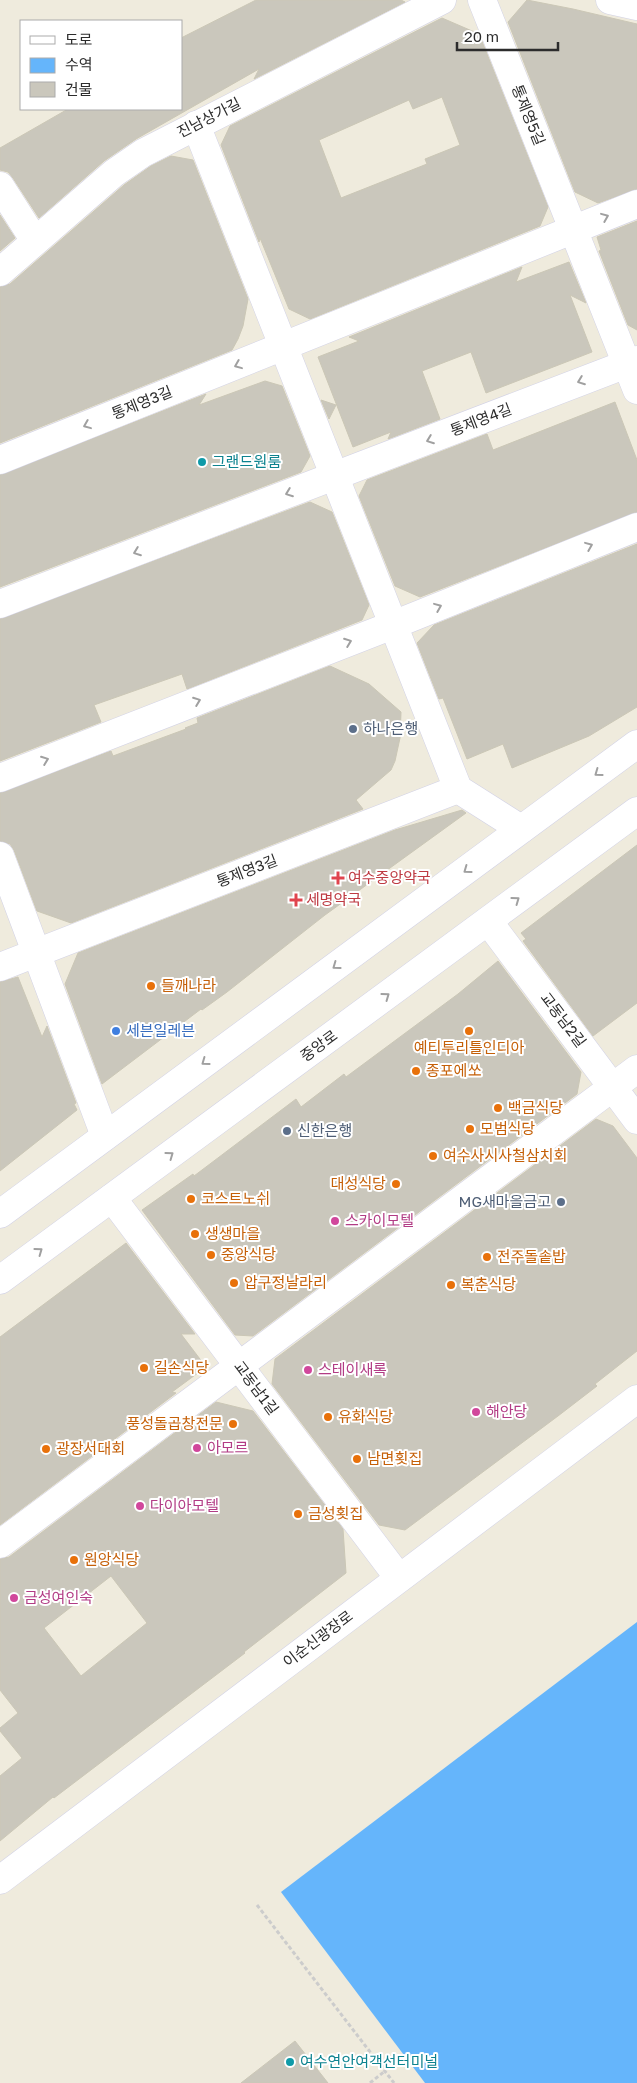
<svg xmlns="http://www.w3.org/2000/svg" width="637" height="2083" font-family="'Golos Text','Noto Sans KR',sans-serif">
<rect width="100%" height="100%" fill="#efebdd"/>
<polygon fill="#65b5fb" points="637,1622 637,2083 425,2083 281,1892"/>
<g fill="#cac7bc" stroke="#cbc7b6" fill-rule="evenodd">
<polygon points="256,0 401,0 405,2 254,79 259,69 136,139 104,161 39,218 13,178 8,172 0,170 0,148 68,109 181,109 181,38"/>
<polygon points="527,0 573,9 637,24 637,189 598,203 575,192 508,22"/>
<path d="M442 18 479 34 548 207 540 226 310 319 289 309 260 238 259 242 221 145 230 126ZM442 97 460 145 425 159 427 164 341 198 319 140 409 100 413 109Z"/>
<polygon points="171,156 193,160 248,299 243,326 238,339 232,350 0,443 0,287 10,284 124,185 151,166"/>
<polygon points="0,215 15,238 0,251"/>
<polygon points="637,221 637,330 628,325 599,251 601,250 597,237"/>
<polygon points="569,262 586,303 570,295 592,352 486,393 471,352 422,371 440,419 388,439 391,432 353,447 318,357 359,341 349,337 522,267 516,282"/>
<polygon points="265,381 282,386 310,456 301,472 0,587 0,475 206,394 199,405"/>
<polygon points="321,400 336,405 329,419"/>
<polygon points="615,402 637,460 637,512 420,597 395,586 359,496 367,480 487,434 493,450"/>
<polygon points="310,502 332,512 369,605 362,620 187,689 182,674 94,705 101,722 0,761 0,619"/>
<polygon points="637,544 637,707 589,736 512,768 503,744 467,759 443,698 439,699 417,643 434,625"/>
<polygon points="330,666 369,684 401,712 400,738 395,761 391,770 356,800 363,809 71,923 37,911 14,850 10,844 0,841 0,793 111,751 113,756 186,729 185,728 198,723 197,718"/>
<polygon points="462,810 466,813 325,915 227,992 202,1010 201,1009 102,1084 65,984 78,953 395,830"/>
<polygon points="637,845 637,1003 593,1036 523,941 526,939 521,933"/>
<polygon points="498,961 581,1072 577,1094 253,1336 235,1335 142,1210 193,1174 194,1176 296,1099 301,1107 344,1074 346,1077 458,994"/>
<polygon points="18,977 42,1037 47,1026 76,1103 74,1104 77,1110 0,1171 0,982"/>
<polygon points="596,1119 613,1126 637,1158 637,1351 595,1384 597,1386 558,1416 405,1530 379,1525 272,1384 275,1359"/>
<polygon points="126,1243 195,1334 181,1334 206,1367 172,1392 176,1393 0,1525 0,1337"/>
<path d="M216 1402 253 1411 343 1529 346 1573 244 1652 245 1653 54 1798 53 1797 0 1841V1776L22 1758 0 1731V1728L18 1713 0 1690V1559L9 1557ZM111 1576 147 1623 81 1676 44 1628Z"/>
<polygon points="295,2041 328,2083 241,2083"/>
</g>
<g fill="none" stroke-linecap="round" stroke-linejoin="round">
<g stroke="#d2d2e6" stroke-width="29">
<g id="minor">
<polyline points="482,0 637,390"/>
<polyline points="610,0 637,6"/>
<polyline points="196,125 458,789 521,829"/>
<polyline points="0,186 35,241"/>
<polyline points="0,272 114,173 143,153 442,0"/>
<polyline points="0,460 637,204"/>
<polyline points="0,604 637,360"/>
<polyline points="0,778 393,625 637,527"/>
<polyline points="0,856 105,1136"/>
<polyline points="488,921 637,1120"/>
<polyline points="0,967 458,789"/>
<polyline points="112,1198 399,1578"/>
<polyline points="0,1214 637,744"/>
<polyline points="0,1280 637,811"/>
<polyline points="0,1544 637,1069"/>
<polyline points="0,1880 637,1399"/>
</g>
</g>
<g stroke="#ccc" stroke-width="3" stroke-dasharray="4 2.5" stroke-linecap="butt">
<polyline points="257,1905 394,2083"/>
<polyline points="370,2083 385,2071"/>
</g>
<use href="#minor" stroke="#fff" stroke-width="28"/>
</g>
<defs><path id="oneway-chevron" d="M-2-3.5L2.5 0L-2 3.5" fill="none" stroke-width="1.6" stroke-linecap="round" stroke-linejoin="round" transform="scale(1.25)"/></defs>
<g stroke="#a0a0a0">
<use href="#oneway-chevron" transform="translate(605 217) rotate(-22)"/>
<use href="#oneway-chevron" transform="translate(238 365) rotate(158)"/>
<use href="#oneway-chevron" transform="translate(581 381) rotate(159)"/>
<use href="#oneway-chevron" transform="translate(87 425) rotate(158)"/>
<use href="#oneway-chevron" transform="translate(430 440) rotate(159)"/>
<use href="#oneway-chevron" transform="translate(289 493) rotate(159)"/>
<use href="#oneway-chevron" transform="translate(589 546) rotate(-22)"/>
<use href="#oneway-chevron" transform="translate(137 552) rotate(159)"/>
<use href="#oneway-chevron" transform="translate(438 607) rotate(-22)"/>
<use href="#oneway-chevron" transform="translate(348 642) rotate(-21)"/>
<use href="#oneway-chevron" transform="translate(197 701) rotate(-21)"/>
<use href="#oneway-chevron" transform="translate(45 760) rotate(-21)"/>
<use href="#oneway-chevron" transform="translate(598 773) rotate(144)"/>
<use href="#oneway-chevron" transform="translate(467 870) rotate(144)"/>
<use href="#oneway-chevron" transform="translate(516 900) rotate(-36)"/>
<use href="#oneway-chevron" transform="translate(336 966) rotate(144)"/>
<use href="#oneway-chevron" transform="translate(386 996) rotate(-36)"/>
<use href="#oneway-chevron" transform="translate(205 1062) rotate(144)"/>
<use href="#oneway-chevron" transform="translate(170 1155) rotate(-36)"/>
<use href="#oneway-chevron" transform="translate(39 1251) rotate(-36)"/>
</g>
<g fill="#0f9aa8" stroke="#fff" stroke-width="2">
<circle cx="202" cy="462" r="5"/>
<circle cx="290" cy="2062" r="5"/>
</g>
<g fill="#5c6f8a" stroke="#fff" stroke-width="2">
<circle cx="353" cy="729" r="5"/>
<circle cx="287" cy="1131" r="5"/>
<circle cx="561" cy="1202" r="5"/>
</g>
<g fill="#e0444e" stroke="#fff" stroke-width="2">
<path d="M335.5 870.5h5v5h5v5h-5v5h-5v-5h-5v-5h5z"/>
<path d="M293.5 892.5h5v5h5v5h-5v5h-5v-5h-5v-5h5z"/>
</g>
<g fill="#e8710a" stroke="#fff" stroke-width="2">
<circle cx="151" cy="986" r="5"/>
<circle cx="469" cy="1031" r="5"/>
<circle cx="416" cy="1071" r="5"/>
<circle cx="498" cy="1108" r="5"/>
<circle cx="470" cy="1129" r="5"/>
<circle cx="433" cy="1156" r="5"/>
<circle cx="396" cy="1184" r="5"/>
<circle cx="191" cy="1199" r="5"/>
<circle cx="195" cy="1234" r="5"/>
<circle cx="211" cy="1255" r="5"/>
<circle cx="487" cy="1257" r="5"/>
<circle cx="234" cy="1283" r="5"/>
<circle cx="451" cy="1285" r="5"/>
<circle cx="144" cy="1368" r="5"/>
<circle cx="328" cy="1417" r="5"/>
<circle cx="233" cy="1424" r="5"/>
<circle cx="46" cy="1449" r="5"/>
<circle cx="357" cy="1459" r="5"/>
<circle cx="298" cy="1514" r="5"/>
<circle cx="74" cy="1560" r="5"/>
</g>
<circle fill="#3f7fe0" stroke="#fff" stroke-width="2" cx="116" cy="1031" r="5"/>
<g fill="#d1479c" stroke="#fff" stroke-width="2">
<circle cx="335" cy="1221" r="5"/>
<circle cx="308" cy="1370" r="5"/>
<circle cx="476" cy="1412" r="5"/>
<circle cx="197" cy="1448" r="5"/>
<circle cx="140" cy="1506" r="5"/>
<circle cx="14" cy="1598" r="5"/>
</g>
<g text-anchor="middle" stroke-width="4" stroke-linejoin="round" paint-order="stroke">
<g font-size="15" fill="#2c2c2c" stroke="#fff">
<text transform="translate(528 115) rotate(68)" y="5">통제영5길</text>
<text transform="translate(209 118) rotate(-27)" y="5">진남상가길</text>
<text transform="translate(142 403) rotate(-22)" y="5">통제영3길</text>
<text transform="translate(481 420) rotate(-21)" y="5">통제영4길</text>
<text transform="translate(247 871) rotate(-21)" y="5">통제영3길</text>
<text transform="translate(563 1020) rotate(53)" y="5">교동남2길</text>
<text transform="translate(319 1046) rotate(-36)" y="5">중앙로</text>
<text transform="translate(256 1388) rotate(53)" y="5">교동남1길</text>
<text transform="translate(318 1639) rotate(-37)" y="5">이순신광장로</text>
</g>
<g font-size="15" fill="#0d838f" stroke="#fff" text-anchor="start">
<text x="212" y="467">그랜드원룸</text>
<text x="300" y="2067">여수연안여객선터미널</text>
</g>
<g font-size="15" fill="#4e5e75" stroke="#fff" text-anchor="start">
<text x="363" y="734">하나은행</text>
<text x="297" y="1136">신한은행</text>
<text x="551" y="1207" text-anchor="end">MG새마을금고</text>
</g>
<g font-size="15" fill="#be3a42" stroke="#fff" text-anchor="start">
<text x="348" y="883">여수중앙약국</text>
<text x="306" y="905">세명약국</text>
</g>
<g font-size="15" fill="#c56008" stroke="#fff" text-anchor="start">
<text x="161" y="991">들깨나라</text>
<text x="469" y="1053" text-anchor="middle">예티투리틀인디아</text>
<text x="426" y="1076">종포에쏘</text>
<text x="508" y="1113">백금식당</text>
<text x="480" y="1134">모범식당</text>
<text x="443" y="1161">여수사시사철삼치회</text>
<text x="386" y="1189" text-anchor="end">대성식당</text>
<text x="201" y="1204">코스트노쉬</text>
<text x="205" y="1239">생생마을</text>
<text x="221" y="1260">중앙식당</text>
<text x="497" y="1262">전주돌솥밥</text>
<text x="244" y="1288">압구정날라리</text>
<text x="461" y="1290">복춘식당</text>
<text x="154" y="1373">길손식당</text>
<text x="338" y="1422">유화식당</text>
<text x="223" y="1429" text-anchor="end">풍성돌곱창전문</text>
<text x="56" y="1454">광장서대회</text>
<text x="367" y="1464">남면횟집</text>
<text x="308" y="1519">금성횟집</text>
<text x="84" y="1565">원앙식당</text>
</g>
<g font-size="15" fill="#366cbe" stroke="#fff" text-anchor="start">
<text x="126" y="1036">세븐일레븐</text>
</g>
<g font-size="15" fill="#b23c85" stroke="#fff" text-anchor="start">
<text x="345" y="1226">스카이모텔</text>
<text x="318" y="1375">스테이새록</text>
<text x="486" y="1417">해안당</text>
<text x="207" y="1453">아모르</text>
<text x="150" y="1511">다이아모텔</text>
<text x="24" y="1603">금성여인숙</text>
</g>
</g>
<rect x="20" y="20" width="162" height="90" fill="#ffffff" stroke="#ababab"/>
<rect x="30" y="36" width="25" height="8" fill="#ffffff" stroke="#ababab"/>
<text x="65" y="45" font-size="15" fill="#2c2c2c">도로</text>
<rect x="30" y="58" width="25" height="15" fill="#65b5fb" stroke="#ababab"/>
<text x="65" y="70" font-size="15" fill="#2c2c2c">수역</text>
<rect x="30" y="82" width="25" height="15" fill="#cac7bc" stroke="#ababab"/>
<text x="65" y="95" font-size="15" fill="#2c2c2c">건물</text>
<path d="M457 42v8h101v-8" fill="none" stroke="#2c2c2c" stroke-width="2.5"/>
<text x="464" y="42" font-size="15" fill="#2c2c2c" stroke="#ffffff" stroke-width="4" paint-order="stroke">20 m</text>
</svg>
